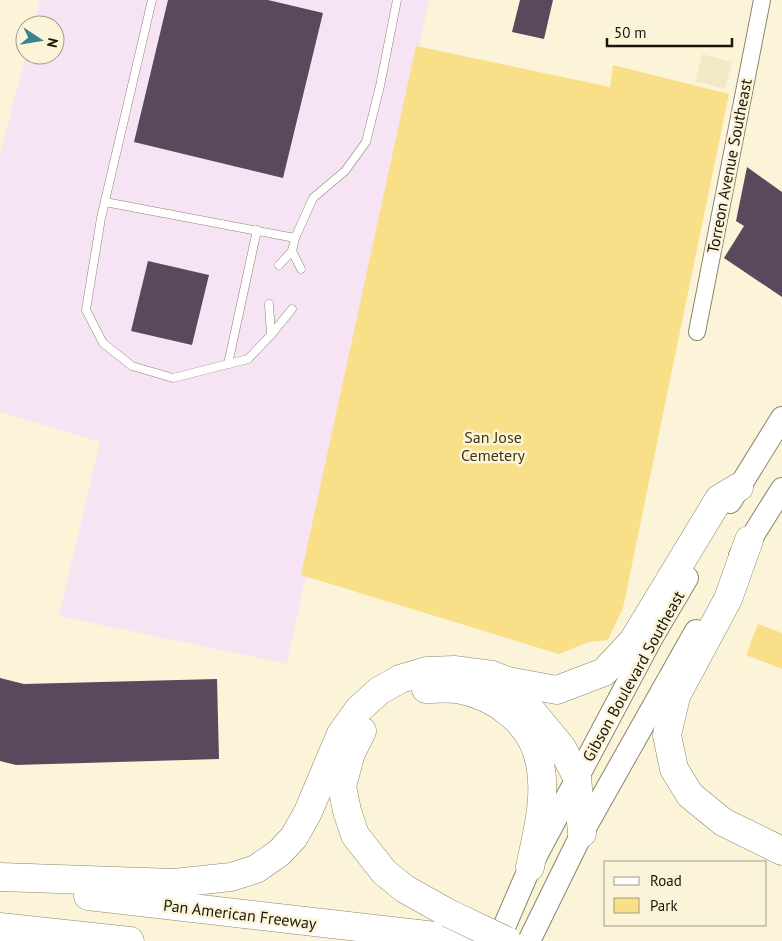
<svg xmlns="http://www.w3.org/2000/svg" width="782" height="941" font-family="'PT Sans',sans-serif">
<rect width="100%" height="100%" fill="#fcf4d9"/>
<polygon fill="#f6e4f5" points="40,0 429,0 287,664 59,616 100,442 0,412 0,154 26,55 55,55 55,25 33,25"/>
<polygon fill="#f3e9c7" points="702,54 732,62 725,89 695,81"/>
<g fill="#f9df87">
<polygon points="416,46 610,87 613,65 729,94 623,608 608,640 589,642 559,654 301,575"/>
<polygon points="758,624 782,633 782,669 746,655"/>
</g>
<g fill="#58495d">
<polygon points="168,0 268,0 323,13 283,178 134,142"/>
<polygon points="520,0 553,0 544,39 512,32"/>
<polygon points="747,167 782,192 782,297 724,258 744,226 736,221"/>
<polygon points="148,261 209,275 192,345 131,331"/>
<polygon points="0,678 24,684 217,679 219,759 16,765 0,761"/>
</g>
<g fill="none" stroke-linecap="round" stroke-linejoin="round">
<g stroke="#8c856c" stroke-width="9">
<g id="lane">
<polyline points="152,0 101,218 86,310 103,343 132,366 173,378 248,359 271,335 269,304"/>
<polyline points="105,202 295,238"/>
<polyline points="279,265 292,251"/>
<polyline points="301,269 292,251 295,238 313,198 345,171 366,142 380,86 397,0"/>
<polyline points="271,335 292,309"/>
<polyline points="228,364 257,230"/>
</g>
</g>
<g stroke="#8c856c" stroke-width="18">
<polyline id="street" points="697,332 762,0"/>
</g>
<g stroke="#8c856c" stroke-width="24">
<g id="secondary">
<polyline points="730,502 782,418"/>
<polyline points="740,556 782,489"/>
<polyline points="498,941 530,867 651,639 687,578"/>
<polyline points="529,941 582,833 696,631"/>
</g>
</g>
<g stroke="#8c856c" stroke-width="29">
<g id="highway">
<polyline points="749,540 728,599 676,696 667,735 674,769 690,795 723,822 782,851"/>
<polyline points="507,681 557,690 604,672 633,641 719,499 739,487"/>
<path d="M426 689C436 689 447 688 457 689 496 696 533 723 540 764 547 797 537 834 530 867"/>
<polyline points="362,731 351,753 342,786 347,811 355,835 384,872 405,889 448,913"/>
<polyline points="0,877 174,883 231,877 256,869 279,853 294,837 308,812 341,734 359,709 379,691 400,679 427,671 454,670 492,675 507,681 562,748 577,777 582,833"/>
<polyline points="88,896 479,941"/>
<polyline points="0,927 130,941"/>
</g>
</g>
<use href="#lane" stroke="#fff" stroke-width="8"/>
<use href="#street" stroke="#fff" stroke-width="16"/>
<use href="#secondary" stroke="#fff" stroke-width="22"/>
<use href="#highway" stroke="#fff" stroke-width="28"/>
<g stroke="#8c856c" stroke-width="29" stroke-linecap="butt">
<polyline id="highway-bridge" points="448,913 507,941"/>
</g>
<use href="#highway-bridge" stroke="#fff" stroke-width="28"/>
</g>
<g text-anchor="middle" stroke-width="5" stroke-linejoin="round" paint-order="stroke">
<g font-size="16" fill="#19160c" stroke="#fcf4d9">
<text transform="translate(729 166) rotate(-79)" y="6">Torreon Avenue Southeast</text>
<text transform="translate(633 676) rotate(-61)" y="6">Gibson Boulevard Southeast</text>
<text transform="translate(240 914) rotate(7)" y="6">Pan American Freeway</text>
</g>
<g font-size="16" fill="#41360d" stroke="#fcf4d9">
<text x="493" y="443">San Jose<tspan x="493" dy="18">Cemetery</tspan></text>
</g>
</g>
<rect x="604" y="861" width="162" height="65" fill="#fcf4d9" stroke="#a19b87"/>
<rect x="614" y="877" width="25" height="8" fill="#ffffff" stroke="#a19b87"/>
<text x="650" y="886" font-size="15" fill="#19160c">Road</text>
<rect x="614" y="898" width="25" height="15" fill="#f9df87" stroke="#a19b87"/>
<text x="650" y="911" font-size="15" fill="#19160c">Park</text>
<g transform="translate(40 40) rotate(102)"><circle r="24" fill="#fcf4d9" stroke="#a19b87"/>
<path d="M0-4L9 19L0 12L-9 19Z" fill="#3c838d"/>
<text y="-8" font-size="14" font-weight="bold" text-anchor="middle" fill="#19160c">N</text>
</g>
<path d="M607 38v8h125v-8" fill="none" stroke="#19160c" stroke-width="2.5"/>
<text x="614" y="38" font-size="15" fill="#19160c" stroke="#fcf4d9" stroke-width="4" paint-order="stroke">50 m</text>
</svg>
